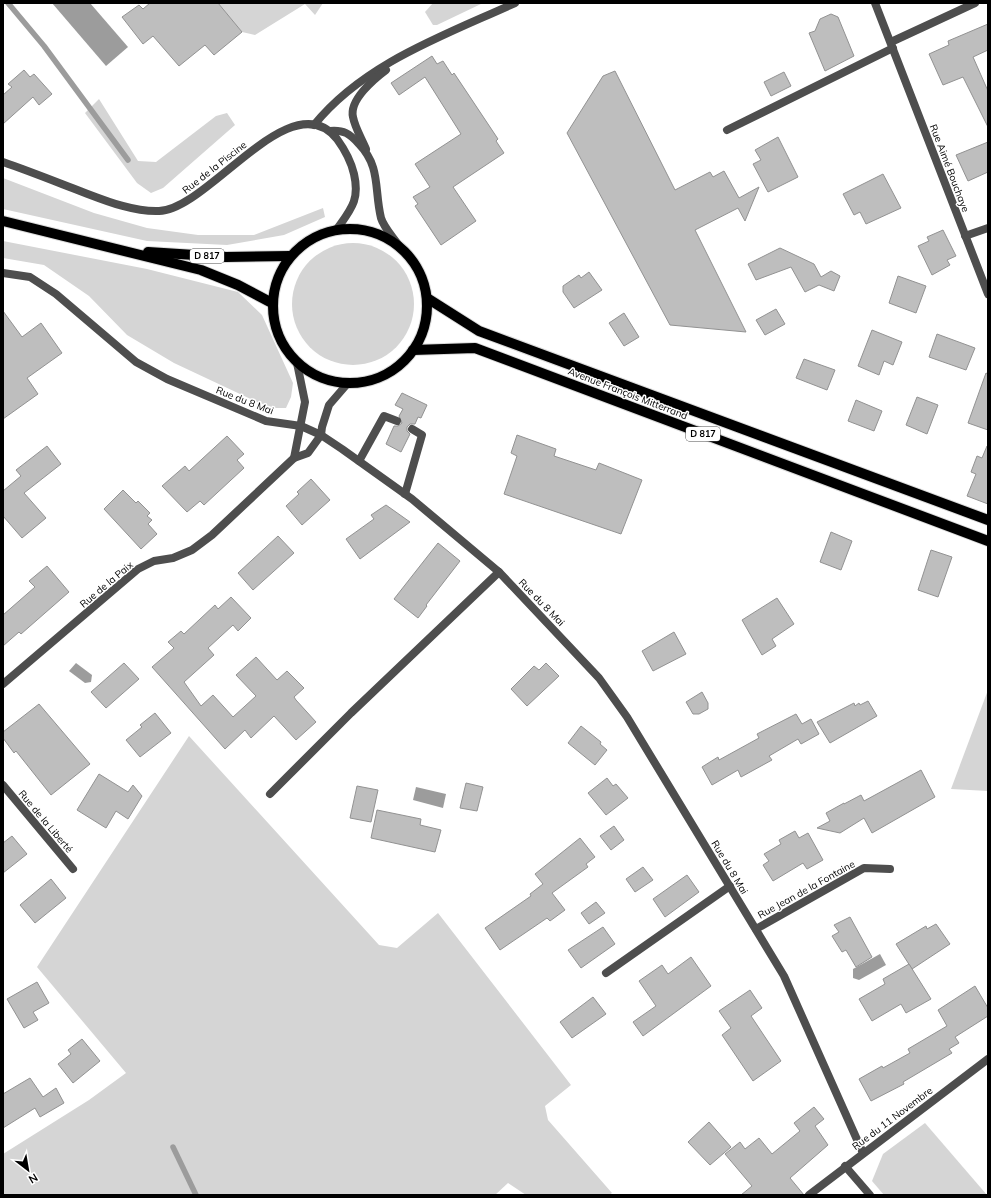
<svg xmlns="http://www.w3.org/2000/svg" width="991" height="1198" font-family="Mulish,sans-serif">
<rect width="100%" height="100%" fill="#fff"/>
<g fill="#d5d5d5">
<polygon points="218,3 323,3 315,15 305,4 255,35 242,32"/>
<polygon points="433,3 483,3 437,25 433,25 425,12"/>
<polygon points="99,99 138,161 156,162 216,116 227,113 235,125 163,188 151,193 137,183 85,113"/>
<polygon points="3,178 94,213 147,228 198,235 254,235 323,208 325,217 284,235 227,245 147,241 3,209"/>
<polygon points="3,241 147,269 238,292 262,315 293,383 291,397 286,408 275,408 257,402 174,363 127,335 89,296 44,265 3,258"/>
<circle cx="353" cy="304" r="61"/>
<polygon points="988,690 988,791 951,789"/>
<polygon points="189,736 379,945 397,948 438,913 571,1085 545,1106 548,1120 612,1193 609,1195 526,1195 508,1183 495,1195 3,1195 3,1154 89,1100 126,1073 37,967"/>
<polygon points="925,1123 987,1195 884,1195 872,1181 883,1154"/>
</g>
<g fill="#9c9c9c">
<polygon points="52,3 90,3 128,47 106,66"/>
<polygon points="76,663 92,675 91,682 85,683 69,671"/>
<polygon points="416,787 446,794 443,808 413,800"/>
<polygon points="880,954 886,965 859,980 853,978 853,969"/>
</g>
<g fill="none" stroke-linecap="round" stroke-linejoin="round">
<g stroke="#9c9c9c" stroke-width="5.5">
<polyline points="8,3 44,46 128,160"/>
<polyline points="173,1147 196,1195"/>
</g>
</g>
<g fill="#bebebe" stroke="#929292">
<polygon points="150,3 218,3 242,32 214,55 205,45 179,66 153,36 143,44 122,17 139,5 143,9"/>
<polygon points="831,14 838,17 854,56 825,71 809,33 815,31 820,19"/>
<polygon points="988,24 988,50 973,57 988,91 988,127 963,77 943,85 929,54 949,45 948,41"/>
<polygon points="432,56 437,64 443,61 452,75 454,73 498,139 496,141 504,153 453,187 476,221 441,245 415,206 418,204 413,197 430,187 415,164 461,134 425,77 399,95 391,83"/>
<polygon points="24,70 30,77 34,74 52,94 39,105 33,97 3,124 3,95 12,87 8,84"/>
<polygon points="615,71 675,190 710,172 713,177 724,171 739,198 759,187 745,221 738,208 695,230 746,332 670,325 567,133 603,76"/>
<polygon points="784,72 791,86 771,96 764,82"/>
<polygon points="778,137 798,177 768,192 753,164 761,160 755,150"/>
<polygon points="988,142 988,172 968,181 956,155"/>
<polygon points="883,174 901,208 866,224 860,212 854,215 843,194"/>
<polygon points="943,230 956,256 947,260 950,265 932,275 918,246 929,241 927,237"/>
<polygon points="780,248 814,264 821,277 831,271 840,276 834,291 819,285 805,292 791,267 756,280 748,264"/>
<polygon points="589,272 602,290 574,308 563,292 563,286 579,275 581,278"/>
<polygon points="898,276 926,286 916,313 889,303"/>
<polygon points="776,309 785,324 765,335 756,320"/>
<polygon points="3,311 22,337 41,323 62,353 27,378 38,394 3,419"/>
<polygon points="624,313 639,337 624,346 609,323"/>
<polygon points="872,330 902,342 893,365 884,361 879,375 858,366"/>
<polygon points="937,334 975,348 966,370 929,357"/>
<polygon points="804,359 835,370 827,390 796,378"/>
<polygon points="986,373 988,374 988,430 968,423"/>
<polygon points="402,393 427,405 421,418 418,417 415,424 410,424 407,427 407,431 410,434 401,452 386,444 394,426 398,426 402,423 399,416 403,409 395,405"/>
<polygon points="917,397 938,405 927,434 906,425"/>
<polygon points="856,400 882,411 874,431 848,421"/>
<polygon points="517,435 556,449 554,456 596,470 599,463 642,480 621,534 504,494 517,456 511,453"/>
<polygon points="227,436 244,454 237,460 244,468 204,505 200,501 187,512 162,486 185,466 189,471"/>
<polygon points="47,446 61,464 24,493 46,518 22,538 3,516 3,491 21,476 16,470"/>
<polygon points="987,446 988,447 988,504 967,496 976,474 971,472 977,456 982,458"/>
<polygon points="311,479 330,500 302,525 286,506 299,494 297,492"/>
<polygon points="123,490 136,503 138,501 150,513 147,516 152,520 148,524 157,534 141,549 104,509"/>
<polygon points="386,505 410,522 360,559 346,539 374,519 371,515"/>
<polygon points="831,532 852,541 841,570 820,562"/>
<polygon points="278,536 294,553 253,590 238,573"/>
<polygon points="438,543 460,561 426,605 427,606 418,618 394,599"/>
<polygon points="931,550 952,557 938,597 918,590"/>
<polygon points="47,566 69,592 21,634 19,632 3,646 3,615 35,587 29,581"/>
<polygon points="231,597 251,618 238,631 233,625 208,648 214,655 184,682 201,706 213,695 233,717 256,696 236,675 256,657 277,680 287,671 304,688 294,697 296,700 316,722 296,740 274,716 251,738 245,730 225,749 152,667 174,648 168,642 181,631 184,634 215,605 218,609"/>
<polygon points="777,598 794,624 772,639 776,646 762,655 742,620"/>
<polygon points="674,632 686,654 653,671 642,651"/>
<polygon points="124,663 139,679 106,708 91,692"/>
<polygon points="546,663 559,676 527,706 511,689 534,666 539,670"/>
<polygon points="702,692 708,703 708,709 699,714 693,714 686,702"/>
<polygon points="868,701 877,716 830,743 817,722 854,703 855,706 859,703 860,705"/>
<polygon points="39,704 90,764 51,795 16,751 14,753 3,738 3,732"/>
<polygon points="155,713 171,733 140,757 126,740 142,727 140,725"/>
<polygon points="796,714 802,724 811,719 819,734 801,744 798,739 769,756 772,760 741,777 738,770 712,785 702,767 718,757 719,760 759,738 757,734"/>
<polygon points="581,726 601,742 600,744 607,750 595,765 568,743"/>
<polygon points="921,770 935,797 872,833 864,818 840,833 817,828 830,821 826,813 844,803 844,804 861,795 864,801"/>
<polygon points="99,774 128,792 133,785 142,796 128,819 116,811 106,828 77,810"/>
<polygon points="607,778 613,786 616,784 628,798 606,815 588,793"/>
<polygon points="466,783 483,787 477,811 460,808"/>
<polygon points="357,786 378,790 371,822 350,818"/>
<polygon points="377,810 421,819 420,825 441,830 435,852 371,838"/>
<polygon points="614,826 624,840 611,850 600,836"/>
<polygon points="795,831 799,838 808,833 823,860 807,869 803,863 773,881 763,865 769,861 764,854 781,844 779,840"/>
<polygon points="12,836 27,854 3,873 3,843"/>
<polygon points="580,838 595,857 586,864 588,867 552,893 565,910 550,921 547,918 500,950 485,928 531,896 530,894 543,884 535,874"/>
<polygon points="643,867 653,880 635,892 626,879"/>
<polygon points="687,875 699,892 665,917 653,899"/>
<polygon points="51,879 66,898 35,923 20,905"/>
<polygon points="596,902 605,913 589,924 581,913"/>
<polygon points="850,917 872,957 856,967 846,950 842,952 832,936 839,932 834,925"/>
<polygon points="936,924 950,944 912,969 896,944 926,926 927,929"/>
<polygon points="603,927 615,944 581,968 568,950"/>
<polygon points="691,957 711,986 643,1036 633,1022 656,1006 639,981 662,965 668,974"/>
<polygon points="909,964 931,999 906,1013 901,1004 872,1021 859,999 885,984 883,979"/>
<polygon points="37,982 49,1003 33,1012 38,1020 24,1028 7,999"/>
<polygon points="975,986 988,1008 988,1016 955,1037 959,1043 949,1049 952,1053 903,1082 904,1084 871,1101 859,1079 882,1066 883,1068 910,1053 908,1049 947,1026 938,1010"/>
<polygon points="750,990 762,1008 751,1016 781,1061 753,1081 722,1035 731,1028 719,1011"/>
<polygon points="593,997 606,1014 572,1038 560,1022"/>
<polygon points="82,1039 100,1061 73,1083 58,1064 71,1054 68,1050"/>
<polygon points="30,1078 43,1097 56,1088 64,1103 40,1117 35,1108 3,1128 3,1094"/>
<polygon points="814,1107 824,1119 815,1126 828,1145 790,1178 804,1195 741,1195 752,1186 725,1154 740,1142 745,1149 759,1138 772,1154 800,1131 794,1123"/>
<polygon points="709,1122 731,1147 710,1165 688,1142"/>
</g>
<g fill="none" stroke-linecap="round" stroke-linejoin="round">
<g stroke="#dbdbdb" stroke-width="12">
<g id="primary">
<polyline points="3,221 201,270 238,285 272,303"/>
<circle cx="350" cy="306" r="77"/>
<polyline points="148,252 226,257 290,256"/>
<polyline points="427,298 479,331 988,520"/>
<polyline points="413,350 475,348 988,541"/>
</g>
</g>
<g stroke="#4e4e4e" stroke-width="8">
<polyline points="727,130 893,48"/>
<polyline points="359,461 384,416 397,421"/>
<polyline points="405,494 422,435 412,429"/>
<polyline points="270,794 351,713 499,572"/>
<polyline points="606,973 730,886"/>
</g>
<g stroke="#4e4e4e" stroke-width="8">
<polyline points="875,3 988,294"/>
<polyline points="891,42 975,3"/>
<path d="M314 125C364 63 445 35 515 3"/>
<path d="M330 131C344 130 349 133 359 144 381 167 374 189 381 218 384 228 394 238 399 246"/>
<path d="M366 149C362 139 355 128 353 117 349 100 374 79 386 70"/>
<path d="M3 162C29 171 54 181 80 191 104 200 132 212 159 211 208 210 291 81 337 139 345 150 351 161 354 174 360 200 351 209 337 229"/>
<polyline points="965,236 988,228"/>
<polyline points="3,273 30,277 56,294 136,362 167,379 266,421 301,426 321,435 342,449 412,499 499,572 599,678 627,717 784,976 863,1153"/>
<polyline points="294,458 308,453 321,435 322,427 329,405 348,383"/>
<polyline points="3,684 138,569 154,561 173,558 192,550 212,535 294,458 305,402 297,363"/>
<polyline points="3,785 73,869"/>
<polyline points="756,929 864,868 890,869"/>
<polyline points="845,1166 870,1195"/>
<polyline points="809,1195 988,1059"/>
</g>
<use href="#primary" stroke="#000" stroke-width="10"/>
</g>
<g text-anchor="middle" stroke-width="3" stroke-linejoin="round" paint-order="stroke">
<g fill="#fff" stroke="#4c4c4c" stroke-width="1">
<rect x="190" y="249" width="34" height="14" rx="3"/>
<rect x="686" y="427" width="34" height="14" rx="3"/>
</g>
<g font-size="9" font-weight="bold" fill="#000">
<text x="207" y="259">D 817</text>
<text x="703" y="437">D 817</text>
</g>
<g font-size="10" fill="#000" stroke="#fff">
<text transform="translate(214 167) rotate(-38)" y="4">Rue de la Piscine</text>
<text transform="translate(950 168) rotate(69)" y="4">Rue Aimé Bouchaye</text>
<text transform="translate(628 393) rotate(21)" y="4">Avenue François Mitterrand</text>
<text transform="translate(245 400) rotate(21)" y="4">Rue du 8 Mai</text>
<text transform="translate(106 584) rotate(-40)" y="4">Rue de la Paix</text>
<text transform="translate(542 602) rotate(46)" y="4">Rue du 8 Mai</text>
<text transform="translate(46 821) rotate(50)" y="4">Rue de la Liberté</text>
<text transform="translate(730 867) rotate(59)" y="4">Rue du 8 Mai</text>
<text transform="translate(806 889) rotate(-29)" y="4">Rue Jean de la Fontaine</text>
<text transform="translate(892 1118) rotate(-37)" y="4">Rue du 11 Novembre</text>
</g>
</g>
<rect width="991" height="1198" fill="none" stroke="#000000" stroke-width="8"/>
<g transform="translate(28 1170) rotate(149)" stroke="#ffffff" stroke-width="3" paint-order="stroke">
<path d="M0-3L7 15L0 10L-7 15Z" fill="#000000"/>
<text y="-6" font-size="11" font-weight="bold" text-anchor="middle" fill="#000000">N</text>
</g>
</svg>
